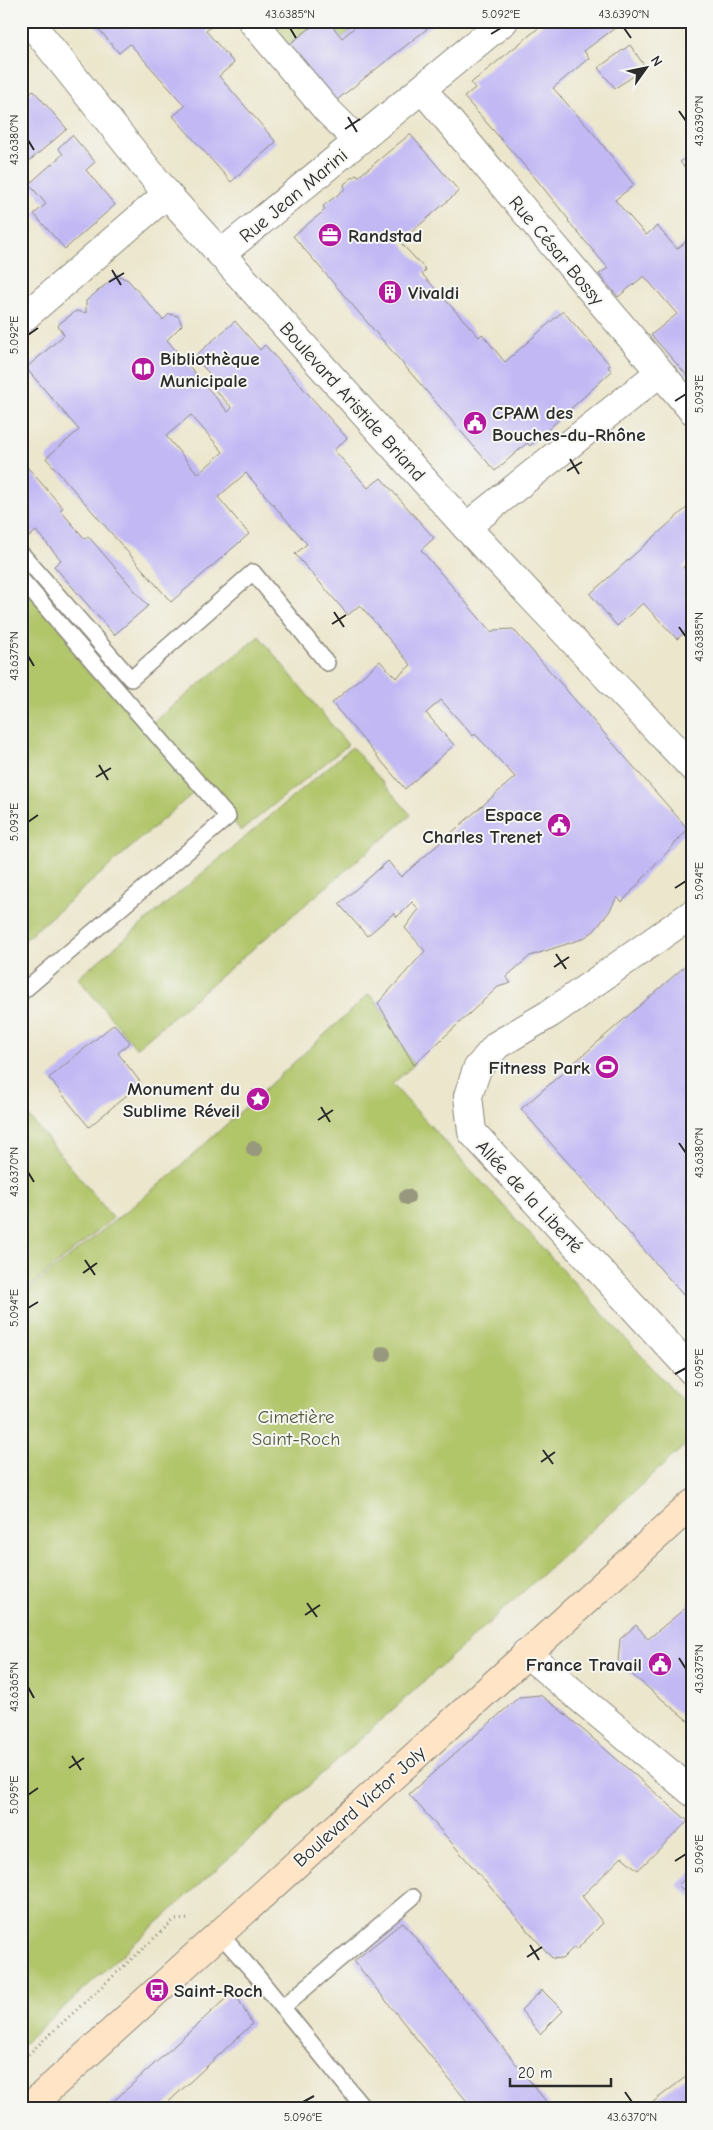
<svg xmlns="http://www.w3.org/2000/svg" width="713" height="2130" font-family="'Comic Neue',sans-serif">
<rect width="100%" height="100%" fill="#f6f6f2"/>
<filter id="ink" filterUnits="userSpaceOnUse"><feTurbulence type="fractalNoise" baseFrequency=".02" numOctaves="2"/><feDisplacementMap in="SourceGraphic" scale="10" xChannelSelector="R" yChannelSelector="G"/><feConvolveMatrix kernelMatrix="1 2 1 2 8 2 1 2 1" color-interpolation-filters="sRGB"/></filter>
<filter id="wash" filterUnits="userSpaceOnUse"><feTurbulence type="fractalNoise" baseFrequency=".0096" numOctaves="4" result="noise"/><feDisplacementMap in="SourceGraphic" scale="20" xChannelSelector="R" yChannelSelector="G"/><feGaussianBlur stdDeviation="1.12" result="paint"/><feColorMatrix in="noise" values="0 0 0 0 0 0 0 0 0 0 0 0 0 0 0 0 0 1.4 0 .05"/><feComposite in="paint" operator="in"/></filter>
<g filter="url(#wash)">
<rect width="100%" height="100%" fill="#ebe6cc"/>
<g fill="#b1c569" stroke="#6e784a">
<polygon points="264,21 319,21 286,47"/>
<polygon points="328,21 362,21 342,38"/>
<polygon points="21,583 199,788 21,943"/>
<polygon points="259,636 348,745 241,831 153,722"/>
<polygon points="352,747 411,815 136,1048 78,978"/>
<polygon points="369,994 378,1003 414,1065 392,1084 692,1411 692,1439 21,2046 21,1296 171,1175"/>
<polygon points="21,1107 113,1218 21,1294"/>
</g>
<g id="blocks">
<g fill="#c2b9f4" fill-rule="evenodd">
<polygon points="92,21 218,21 206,31 234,63 219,76 276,142 231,182 173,116 185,106 130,44 119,53"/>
<polygon points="319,21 328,21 342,38 362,21 437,21 333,103 286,47"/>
<polygon points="547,21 631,21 626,25 623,22 584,51 589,58 553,88 594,134 634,185 615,200 646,235 657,226 677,249 692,237 692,381 651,335 677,314 644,276 618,297 599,274 608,268 568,221 569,220 536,179 464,97 475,88 471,83"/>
<polygon points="630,45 646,68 615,88 598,68"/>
<polygon points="33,90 67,129 21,168 21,102"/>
<polygon points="410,134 459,191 400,242 426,270 422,274 479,337 482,334 505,362 563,311 610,365 608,367 612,371 530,446 527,443 495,471 293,236 325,210 323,206 345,189 344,184 357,174 358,177"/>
<polygon points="72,135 95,162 86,170 115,205 65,249 34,214 46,204 29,184 63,154 58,148"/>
<polygon points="692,154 692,175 680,162"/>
<path d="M117 275 128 280 163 320 169 314 178 316 182 325 167 340 228 412 232 408 215 390 220 385 194 357 235 321 260 350 265 345 347 438 334 450 368 488 381 478 434 538 421 550 492 633 494 630 513 629 688 829 622 902 617 897 609 912 594 931 582 939 530 956 506 977 511 983 498 987 414 1065 378 1003 425 951 405 928 419 909 412 902 397 917 394 913 367 936 339 904 388 861 401 877 515 777 475 734 473 736 441 700 426 713 454 745 405 789 332 703 380 661 396 678 411 665 360 605 348 615 295 554 307 544 246 473 218 497 249 534 171 602 46 458 79 430 26 368 64 335 58 326 60 323 76 311 86 313V301ZM191 415 223 452 198 474 166 436Z"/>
<polygon points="21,277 26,282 21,287"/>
<polygon points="21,460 63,508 60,510 85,539 88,536 148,606 114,635 54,566 61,560 36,531 29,537 21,528"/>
<polygon points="692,503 692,558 683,567 692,577 692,626 677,639 643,603 617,626 590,594"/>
<polygon points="692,960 692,1305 521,1109"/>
<polygon points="114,1024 130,1042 118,1053 141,1083 89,1127 49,1078"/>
<polygon points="692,1598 692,1724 618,1663 620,1639 636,1625 648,1639 689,1605 687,1602"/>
<polygon points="540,1695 559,1709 688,1821 638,1870 622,1857 582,1896 603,1923 576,1950 574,1947 562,1959 552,1958 409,1794 519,1697"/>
<polygon points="692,1872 692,1899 678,1885"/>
<polygon points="403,1922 552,2109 473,2109 354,1961"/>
<polygon points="542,1990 563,2011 540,2034 521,2010"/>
<polygon points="234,1991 252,2024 161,2109 105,2109"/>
<polygon points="692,2072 692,2109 644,2109"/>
</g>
</g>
</g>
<g filter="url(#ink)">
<use href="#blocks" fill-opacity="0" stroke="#8b887c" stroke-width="1"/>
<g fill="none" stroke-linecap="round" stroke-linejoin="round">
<g stroke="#8b887c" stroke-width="18">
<g id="service">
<polyline points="21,553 131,679 253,572 327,663"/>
<polyline points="21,579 228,817 21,993"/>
<polyline points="219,1933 257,1976 365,2109"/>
<polyline points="283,2007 413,1897"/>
</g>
</g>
<g stroke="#8b887c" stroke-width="30">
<g id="minor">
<polyline points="29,21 167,194 466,527 692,767"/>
<polyline points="252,21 326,109 358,141"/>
<polyline points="423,90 692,410"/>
<polyline points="221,254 504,21"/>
<polyline points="21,320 167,194"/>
<polyline points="466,527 659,373"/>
<polyline points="692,914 551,1013 497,1045 477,1069 468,1096 472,1132 692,1371"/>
<polyline points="526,1653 692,1792"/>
</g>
</g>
<g stroke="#8b887c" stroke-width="30">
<polyline id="secondary" points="27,2109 692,1504"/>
</g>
<polyline stroke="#8b887c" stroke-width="3" stroke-dasharray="1 4" stroke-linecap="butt" points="21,2061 174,1920 188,1919"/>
<use href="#service" stroke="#fff" stroke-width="15"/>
<use href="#minor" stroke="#fff" stroke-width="28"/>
<use href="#secondary" stroke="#ffe4c6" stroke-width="28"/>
</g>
<g fill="#97987e">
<circle cx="254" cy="1149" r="8"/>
<circle cx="407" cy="1197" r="8"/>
<circle cx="383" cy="1354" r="8"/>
</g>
</g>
<path fill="none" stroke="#2b2b2b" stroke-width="2" d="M290 28 296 38M624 28 631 38M491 34 501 28M679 111 686 121M348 117 357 132M345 129 360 119M28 140 34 150M112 270 121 285M109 282 124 273M28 335 38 328M675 401 686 394M570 459 579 474M567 471 582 462M334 612 344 627M332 624 346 615M679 627 686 637M28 656 34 666M99 765 108 780M96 777 111 768M28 822 38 815M675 888 686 881M556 954 566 969M554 967 569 957M321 1107 330 1122M318 1120 333 1110M679 1143 686 1153M28 1172 34 1182M85 1260 95 1275M83 1273 97 1263M28 1308 38 1302M675 1374 686 1368M543 1450 553 1464M541 1462 555 1452M307 1603 317 1617M305 1615 320 1605M679 1658 686 1669M28 1687 34 1698M72 1756 81 1770M69 1768 84 1758M28 1795 38 1788M675 1861 686 1854M530 1945 539 1960M527 1957 542 1947M625 2092 632 2102M303 2102 314 2096"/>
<defs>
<g id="office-disc" transform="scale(1.25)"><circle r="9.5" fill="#b5179e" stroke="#f6f6f2"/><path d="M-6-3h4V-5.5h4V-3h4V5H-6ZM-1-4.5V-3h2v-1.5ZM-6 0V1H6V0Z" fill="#fff"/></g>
<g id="building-disc" transform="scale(1.25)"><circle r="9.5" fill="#b5179e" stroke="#f6f6f2"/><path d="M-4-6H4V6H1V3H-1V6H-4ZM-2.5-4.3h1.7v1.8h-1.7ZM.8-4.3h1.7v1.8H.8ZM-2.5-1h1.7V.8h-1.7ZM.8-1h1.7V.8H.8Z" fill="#fff"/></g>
<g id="library-disc" transform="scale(1.25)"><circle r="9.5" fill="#b5179e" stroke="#f6f6f2"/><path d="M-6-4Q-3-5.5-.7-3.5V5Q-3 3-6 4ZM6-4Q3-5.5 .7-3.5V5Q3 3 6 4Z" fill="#fff"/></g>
<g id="civic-disc" transform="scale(1.25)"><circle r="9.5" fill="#b5179e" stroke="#f6f6f2"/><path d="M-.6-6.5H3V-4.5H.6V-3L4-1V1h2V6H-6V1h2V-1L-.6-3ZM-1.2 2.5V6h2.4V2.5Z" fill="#fff"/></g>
<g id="stadium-disc" transform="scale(1.25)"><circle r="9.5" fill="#b5179e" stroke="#f6f6f2"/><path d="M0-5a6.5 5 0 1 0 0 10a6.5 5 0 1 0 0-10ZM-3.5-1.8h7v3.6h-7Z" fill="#fff"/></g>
<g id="sight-disc" transform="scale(1.25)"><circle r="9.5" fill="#b5179e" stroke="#f6f6f2"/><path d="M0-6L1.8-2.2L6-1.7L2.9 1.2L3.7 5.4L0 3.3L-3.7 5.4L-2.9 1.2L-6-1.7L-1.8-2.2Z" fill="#fff"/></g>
<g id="bus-disc" transform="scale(1.25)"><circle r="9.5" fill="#b5179e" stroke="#f6f6f2"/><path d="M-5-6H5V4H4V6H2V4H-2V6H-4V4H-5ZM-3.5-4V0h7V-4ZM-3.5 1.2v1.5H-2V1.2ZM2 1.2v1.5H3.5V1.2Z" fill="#fff"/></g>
</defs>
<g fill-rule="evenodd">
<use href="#office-disc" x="330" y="235"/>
<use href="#building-disc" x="390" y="292"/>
<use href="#library-disc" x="143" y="369"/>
<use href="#civic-disc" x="475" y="423"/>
<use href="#civic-disc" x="559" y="825"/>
<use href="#stadium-disc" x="607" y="1067"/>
<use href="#sight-disc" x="258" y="1099"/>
<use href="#civic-disc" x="660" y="1664"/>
<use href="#bus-disc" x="157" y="1990"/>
</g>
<g text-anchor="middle" stroke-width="4" stroke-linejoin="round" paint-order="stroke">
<g font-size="19" fill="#2b2b2b" stroke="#f6f6f2">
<text transform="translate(293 195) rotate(-40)" y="7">Rue Jean Marini</text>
<text transform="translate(557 250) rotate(50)" y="7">Rue César Bossy</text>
<text transform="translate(353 401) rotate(48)" y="7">Boulevard Aristide Briand</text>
<text transform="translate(530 1196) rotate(47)" y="7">Allée de la Liberté</text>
<text transform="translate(359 1806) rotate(-42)" y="7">Boulevard Victor Joly</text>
</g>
<g font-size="19" font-weight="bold" fill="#2b2b2b" stroke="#f6f6f2" text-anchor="start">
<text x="348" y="242">Randstad</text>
<text x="408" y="299">Vivaldi</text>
<text x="160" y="365">Bibliothèque<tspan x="160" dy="22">Municipale</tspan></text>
<text x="492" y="419">CPAM des<tspan x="492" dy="22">Bouches-du-Rhône</tspan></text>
<text x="542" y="821" text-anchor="end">Espace<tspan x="542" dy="22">Charles Trenet</tspan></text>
<text x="590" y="1074" text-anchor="end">Fitness Park</text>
<text x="240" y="1095" text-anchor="end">Monument du<tspan x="240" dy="22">Sublime Réveil</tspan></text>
<text x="642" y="1671" text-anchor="end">France Travail</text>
<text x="174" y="1997">Saint-Roch</text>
</g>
<g font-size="19" fill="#53593e" stroke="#f6f6f2">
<text x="296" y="1423">Cimetière<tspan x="296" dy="22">Saint-Roch</tspan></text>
</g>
</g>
<rect width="713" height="2130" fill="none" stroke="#f6f6f2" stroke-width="55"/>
<g transform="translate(646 68) rotate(57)" stroke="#f6f6f2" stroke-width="4" paint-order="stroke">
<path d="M0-4L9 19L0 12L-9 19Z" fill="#2b2b2b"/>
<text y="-8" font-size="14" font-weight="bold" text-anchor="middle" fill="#2b2b2b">N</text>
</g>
<path d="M510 2078v8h101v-8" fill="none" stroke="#2b2b2b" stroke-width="2.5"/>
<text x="518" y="2078" font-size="15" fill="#2b2b2b" stroke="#f6f6f2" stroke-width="4" paint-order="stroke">20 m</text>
<rect x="28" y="28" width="658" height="2074" fill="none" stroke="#2b2b2b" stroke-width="2"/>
<g font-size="12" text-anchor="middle" fill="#2b2b2b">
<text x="290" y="18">43.6385°N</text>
<text x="501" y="18">5.092°E</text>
<text x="624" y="18">43.6390°N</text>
<text transform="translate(699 121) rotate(-90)" y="4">43.6390°N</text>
<text transform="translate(14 140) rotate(-90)" y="4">43.6380°N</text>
<text transform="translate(14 335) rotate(-90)" y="4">5.092°E</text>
<text transform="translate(699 394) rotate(-90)" y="4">5.093°E</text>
<text transform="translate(699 637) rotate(-90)" y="4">43.6385°N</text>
<text transform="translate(14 656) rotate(-90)" y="4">43.6375°N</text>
<text transform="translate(14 822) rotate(-90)" y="4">5.093°E</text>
<text transform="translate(699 881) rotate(-90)" y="4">5.094°E</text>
<text transform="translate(699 1153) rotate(-90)" y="4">43.6380°N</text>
<text transform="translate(14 1172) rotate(-90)" y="4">43.6370°N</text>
<text transform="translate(14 1308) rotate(-90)" y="4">5.094°E</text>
<text transform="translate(699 1368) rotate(-90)" y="4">5.095°E</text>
<text transform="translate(699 1669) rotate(-90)" y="4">43.6375°N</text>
<text transform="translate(14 1687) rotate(-90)" y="4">43.6365°N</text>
<text transform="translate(14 1795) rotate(-90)" y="4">5.095°E</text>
<text transform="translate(699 1854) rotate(-90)" y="4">5.096°E</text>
<text x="303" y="2121">5.096°E</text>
<text x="632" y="2121">43.6370°N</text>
</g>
</svg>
